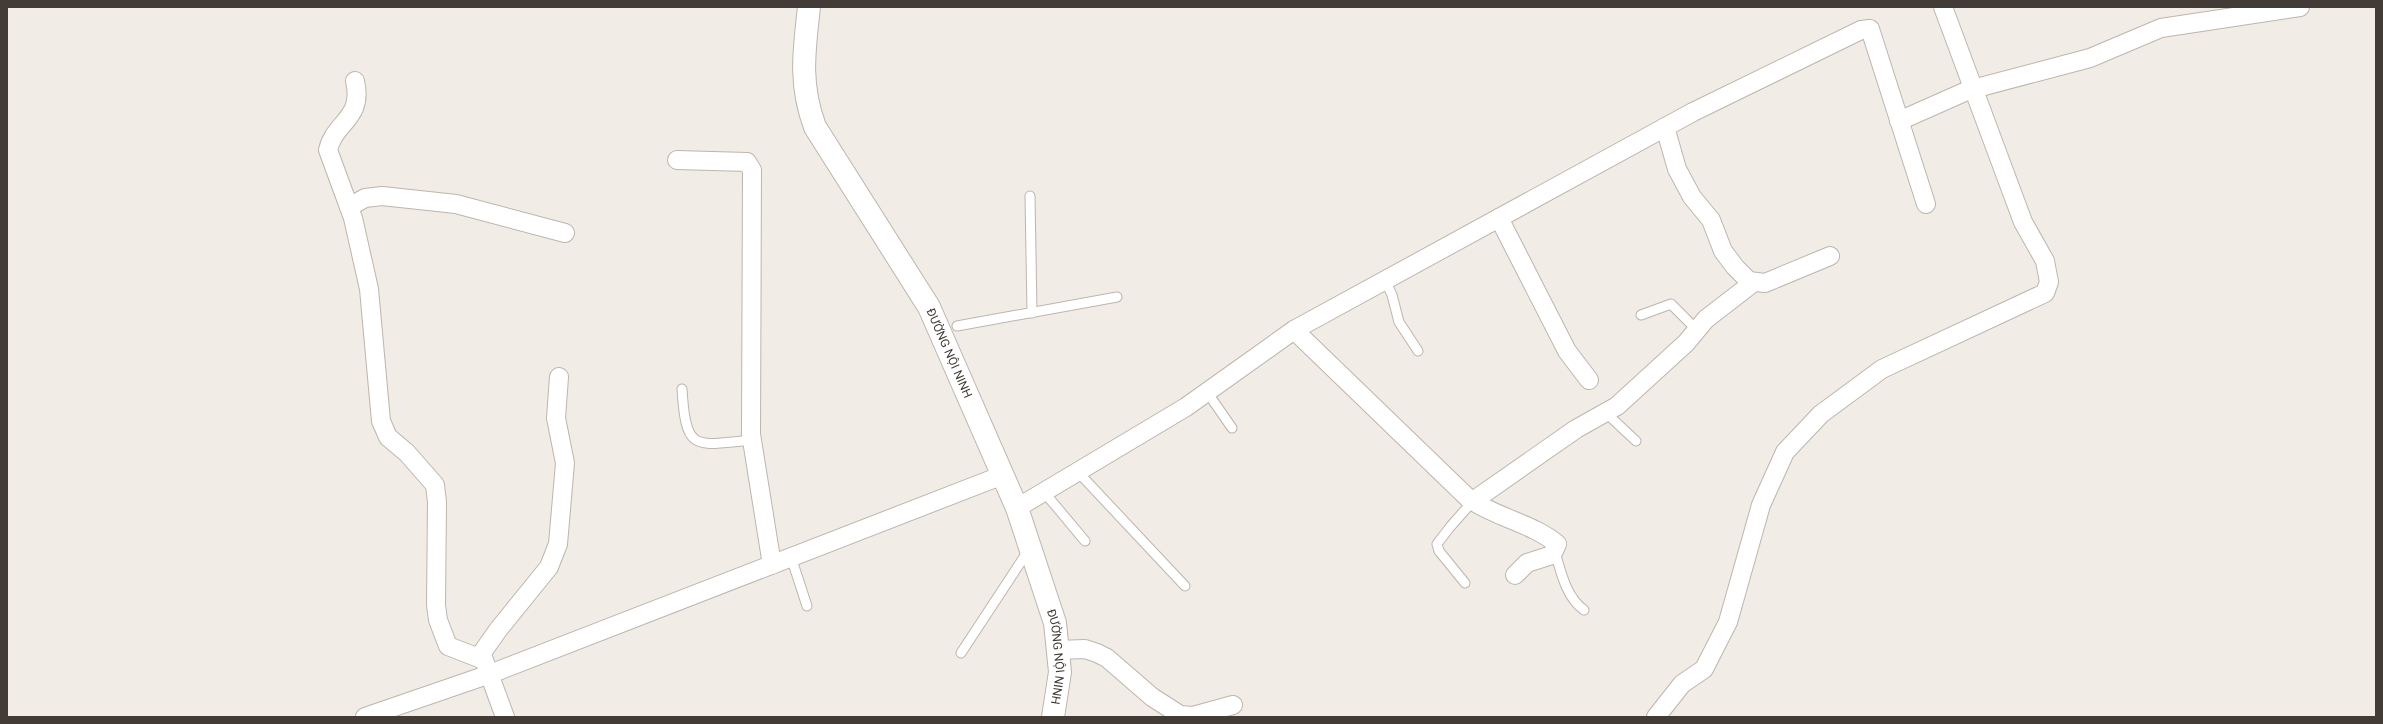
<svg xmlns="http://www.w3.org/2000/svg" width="2383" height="724" font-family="Roboto,sans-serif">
<rect width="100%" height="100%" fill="#f1ece6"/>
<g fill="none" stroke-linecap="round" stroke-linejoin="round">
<g stroke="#beb5ad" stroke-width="11">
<g id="service">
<polyline points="1030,196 1032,313"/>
<polyline points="1385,280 1392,295 1399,322 1418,351"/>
<polyline points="1641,315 1671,304 1697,330"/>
<polyline points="957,326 1117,297"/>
<path d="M682 389C686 454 695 445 752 440"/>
<polyline points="1207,392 1232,428"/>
<polyline points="1606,413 1636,441"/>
<polyline points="1078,472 1185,586"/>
<polyline points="1044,492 1085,541"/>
<path d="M1555 552C1561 572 1566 597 1584 610"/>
<polyline points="791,557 807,606"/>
<polyline points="1465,583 1439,551 1437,544 1450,527 1473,501"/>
<polyline points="961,653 1028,551"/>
</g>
</g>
<g stroke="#beb5ad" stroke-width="20">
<g id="minor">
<path d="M355 81C364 119 334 122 328 150L353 218 369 289 381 421 388 437 407 453 435 485 437 502 436 605 438 620 448 646 484 660 505 717"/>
<polyline points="1899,121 1969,90 2090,58 2161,28 2300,7"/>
<polyline points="1665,127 1677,169 1692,197 1711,220 1723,251 1735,267 1749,281 1765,283 1830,256"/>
<polyline points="677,160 747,162 752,170 751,434 772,565"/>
<polyline points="349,207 365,198 382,196 456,204 565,233"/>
<polyline points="1499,218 1567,351 1589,380"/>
<path d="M1294 330 1468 498C1496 518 1532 523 1557 544L1552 555 1527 563 1515 575"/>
<polyline points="1473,501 1576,429 1617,406 1686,343 1706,319 1754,282"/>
<polyline points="1017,508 1186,407 1294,330 1693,112 1861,30 1870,29 1926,204"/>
<polyline points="1057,650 1085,649 1097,653 1107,658 1152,697 1180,715 1193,716 1233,705"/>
<polyline points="479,657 498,630 549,567 558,544 565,463 556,418 559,377"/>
<polyline points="365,717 490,674 1003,475"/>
<polyline points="1656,717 1682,684 1704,669 1728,622 1761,505 1785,452 1821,414 1882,369 2045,293 2049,282 2045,261 2023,222 1943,7"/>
</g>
</g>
<g stroke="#beb5ad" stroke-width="24">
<g id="tertiary">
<path id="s1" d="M809 7C804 52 799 84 815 127L929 307 1017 508 1055 623 1060 672 1053 717"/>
</g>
</g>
<use href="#service" stroke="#fff" stroke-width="9"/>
<use href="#minor" stroke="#fff" stroke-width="18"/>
<use href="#tertiary" stroke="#fff" stroke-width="22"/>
</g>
<g text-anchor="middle" stroke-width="3" stroke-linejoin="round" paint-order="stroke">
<g font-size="12" fill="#433c36" stroke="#fff">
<text dy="4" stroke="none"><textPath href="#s1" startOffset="385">ĐƯỜNG NỘI NINH</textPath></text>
<text dy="4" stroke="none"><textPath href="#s1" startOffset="709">ĐƯỜNG NỘI NINH</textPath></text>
</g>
</g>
<rect width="2383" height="724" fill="none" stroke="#433c36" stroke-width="16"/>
</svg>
